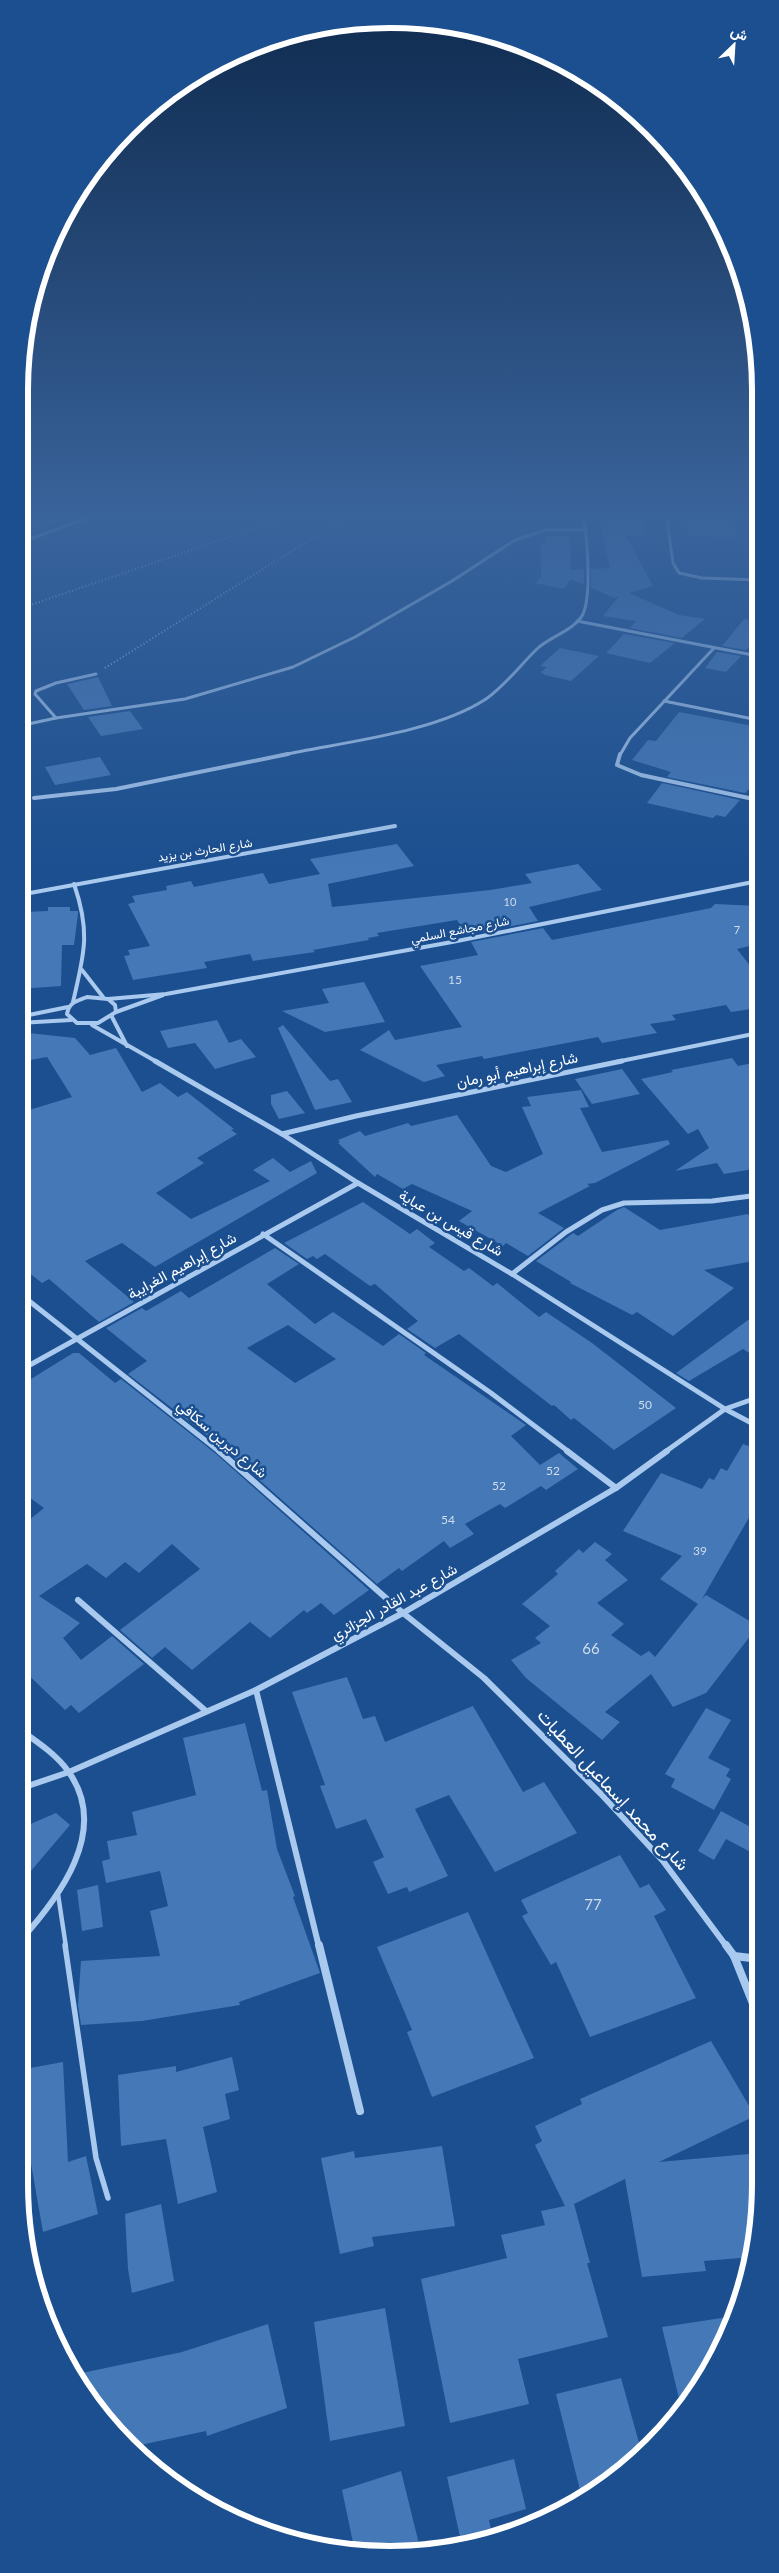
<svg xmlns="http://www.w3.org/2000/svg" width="779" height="2573" font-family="Lato,Vazirmatn,sans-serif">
<rect width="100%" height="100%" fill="#1b4f8f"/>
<g fill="#4478b7" fill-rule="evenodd">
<polygon points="26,512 74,512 75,515 19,535 19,515"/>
<polygon points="598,512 641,512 644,534 626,536 653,586 629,593 679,615 705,619 682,638 630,628 636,621 603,616 619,596 614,598 591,588 591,569 610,568"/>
<polygon points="684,514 732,515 737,537 689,536"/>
<polygon points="545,536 569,536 571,570 584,569 584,585 571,579 564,589 535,583 541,577 541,543 545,543"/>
<polygon points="744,619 758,622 758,637 746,650 722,646"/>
<polygon points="624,634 675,643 650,663 606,653"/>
<polygon points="560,648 599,656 571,681 545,675 541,672 547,667 540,666"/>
<polygon points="717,652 741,656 726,672 705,668"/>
<polygon points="98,677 112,706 84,710 67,684"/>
<polygon points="130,711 143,729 101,736 88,717"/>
<polygon points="679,712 758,727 758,789 751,787 745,793 667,777 671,772 632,760 648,740 656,741"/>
<polygon points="100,757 111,775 55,785 45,767"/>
<polygon points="662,783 740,800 725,817 716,815 713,818 647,803"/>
<polygon points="397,844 414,866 328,884 332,907 490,890 532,883 525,874 578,864 602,890 529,907 538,921 466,935 457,920 377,933 379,936 368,938 369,940 313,950 315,952 253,961 250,954 204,962 207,968 133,980 124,956 130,955 128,950 150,946 128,904 135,902 132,896 167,890 166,886 191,881 194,887 263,873 269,884 320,874 310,859"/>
<polygon points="715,904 758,906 758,944 737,949 758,976 758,1008 731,1012 726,1005 672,1015 676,1020 650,1024 657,1033 602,1043 598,1037 484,1059 482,1056 436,1065 445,1076 424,1082 360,1050 389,1030 395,1040 462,1027 420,966 478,955 471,942 543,928 552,940 711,908"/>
<polygon points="48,907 70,907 70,911 78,911 78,914 74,945 62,945 61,986 19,989 19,916 23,916 23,912 48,911"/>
<polygon points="364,982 385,1022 325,1032 282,1011 329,1003 322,989"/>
<polygon points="217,1020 229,1043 241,1039 256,1057 215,1069 195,1043 168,1048 160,1031"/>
<polygon points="283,1025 330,1081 338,1079 352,1102 315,1110 278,1028"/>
<polygon points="19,1032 75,1038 90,1055 116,1048 142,1092 160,1083 178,1097 187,1092 234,1129 231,1130 237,1134 197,1158 204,1163 156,1193 191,1219 270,1181 253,1170 273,1158 290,1172 311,1161 317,1173 155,1267 122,1243 85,1261 134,1302 99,1322 49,1279 42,1283 19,1265 19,1113 72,1097 47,1057 19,1062"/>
<polygon points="732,1058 738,1066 758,1062 759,1168 724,1174 717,1163 675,1171 709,1148 698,1129 688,1134 641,1079 673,1072 671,1070"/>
<polygon points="622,1069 640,1094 592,1104 575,1079"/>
<polygon points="581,1090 589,1107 580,1108 602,1152 668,1140 670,1144 595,1183 587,1184 590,1186 538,1213 564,1228 528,1256 506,1243 503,1246 459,1221 472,1211 412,1184 403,1189 377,1174 375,1177 338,1143 340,1142 338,1140 360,1131 365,1136 408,1123 411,1126 457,1115 491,1166 506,1172 543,1154 522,1107 531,1106 527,1097"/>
<polygon points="287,1091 305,1113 279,1119 271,1104 271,1095"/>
<polygon points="363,1202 410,1234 417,1229 435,1243 429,1247 464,1271 469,1268 493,1286 497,1283 539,1317 546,1312 592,1343 676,1408 614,1450 574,1418 571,1420 554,1405 552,1406 459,1334 435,1348 407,1329 418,1321 375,1284 370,1286 325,1254 317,1259 313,1256 307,1259 284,1243"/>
<polygon points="624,1207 660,1230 748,1214 759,1231 759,1260 704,1270 734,1288 673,1336 637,1312 632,1315 570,1283 571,1282 536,1261 573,1233 578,1236 617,1210"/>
<path d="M275 1248 299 1264 267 1284 315 1324 333 1312 383 1346 399 1334 426 1353 424 1355 526 1425 511 1436 540 1465 559 1453 578 1469 546 1490 541 1486 505 1508 500 1504 465 1524 474 1534 450 1548 444 1541 402 1571 399 1568 377 1584 222 1447 128 1374 147 1361 106 1328 142 1308 146 1311 181 1291 189 1298ZM288 1325 333 1357 336 1359 295 1383 247 1348Z"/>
<polygon points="759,1312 759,1359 743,1349 689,1381 676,1373"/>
<polygon points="73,1353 79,1353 115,1383 121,1379 215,1453 369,1590 334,1615 321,1603 307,1613 304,1610 270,1638 250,1622 192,1670 165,1647 152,1658 120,1630 200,1569 172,1544 139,1573 125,1562 106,1578 87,1564 39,1596 80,1623 63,1638 81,1660 112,1636 144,1664 79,1713 71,1705 65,1710 19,1666 19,1528 44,1508 19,1490 19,1375 24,1373 31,1379"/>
<polygon points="743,1444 759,1450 759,1511 754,1509 702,1599 706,1595 758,1626 706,1693 673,1707 651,1674 605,1712 620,1722 602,1740 526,1678 511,1660 541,1643 535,1638 550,1626 522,1604 558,1574 555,1571 579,1549 583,1553 595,1542 612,1554 605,1560 628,1580 597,1603 624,1624 611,1635 641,1656 649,1651 655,1657 698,1604 660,1579 682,1556 623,1531 661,1473 702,1489 709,1478 714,1480 721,1468 727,1471"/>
<polygon points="347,1677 363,1719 375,1716 385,1742 473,1706 523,1792 544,1782 577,1833 495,1872 449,1795 415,1809 448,1876 409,1892 407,1887 388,1894 373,1862 384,1857 366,1819 336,1829 320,1786 325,1785 292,1692"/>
<polygon points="706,1708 731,1720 708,1758 730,1769 726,1776 731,1779 714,1810 671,1787 675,1779 665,1774"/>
<polygon points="245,1723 262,1791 267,1790 277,1849 295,1896 293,1897 320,1973 239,2002 240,2005 142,2021 81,2025 78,2005 81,1961 160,1956 150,1911 168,1906 160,1871 106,1883 102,1861 110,1859 107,1841 137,1835 132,1812 196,1795 183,1738"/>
<polygon points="721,1811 760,1832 760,1857 726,1839 714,1860 698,1851"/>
<polygon points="56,1813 70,1825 19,1885 19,1829"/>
<polygon points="620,1855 640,1888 649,1884 666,1910 654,1916 696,1998 590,2037 556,1962 551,1965 522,1916 528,1913 521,1900"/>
<polygon points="98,1885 103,1927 82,1931 77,1890"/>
<polygon points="468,1912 534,2058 432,2097 407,2032 412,2030 377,1947"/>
<polygon points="711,2041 755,2116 659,2162 760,2153 760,2184 753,2257 704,2261 706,2271 642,2277 625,2179 574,2204 590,2263 587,2263 608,2337 518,2359 529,2404 450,2423 421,2279 507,2258 501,2235 545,2225 541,2211 565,2206 535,2145 542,2141 535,2126 582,2104 580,2099"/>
<polygon points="232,2057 239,2090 225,2094 230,2119 203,2127 217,2192 178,2204 166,2139 121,2146 118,2075 176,2066 176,2072"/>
<polygon points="63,2062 68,2162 86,2156 98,2214 43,2232 30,2158 19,2160 19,2070"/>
<polygon points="442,2146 455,2226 372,2237 374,2246 340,2254 321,2158 354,2151 355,2158"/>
<polygon points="161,2204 174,2281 132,2293 128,2269 125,2214"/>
<polygon points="385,2308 405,2426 330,2441 314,2322"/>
<polygon points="735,2316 698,2389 681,2407 662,2327"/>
<polygon points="268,2324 287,2408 207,2436 206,2431 131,2447 111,2428 77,2374 182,2352"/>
<polygon points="621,2378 641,2450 615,2478 582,2498 556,2394"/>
<polygon points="514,2459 526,2509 489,2520 493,2539 462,2546 447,2477"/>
<polygon points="401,2471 421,2552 355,2552 342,2490"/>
</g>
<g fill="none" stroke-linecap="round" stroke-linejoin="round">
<g stroke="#a9c9ee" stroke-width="2" stroke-dasharray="1 2.5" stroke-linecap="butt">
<polyline points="19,609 302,512"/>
<polyline points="105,668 354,512"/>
<polyline points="19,677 33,676"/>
</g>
<polyline stroke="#a9c9ee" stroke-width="4.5" points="58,1894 66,1947"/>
<polyline stroke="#a9c9ee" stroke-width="5.5" points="65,1945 96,2158 108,2198"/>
<g stroke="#a9c9ee" stroke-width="3">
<polyline points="666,512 673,563 679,573 702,578 758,580"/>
<polyline points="19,543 104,512"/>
<polyline points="577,621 758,656"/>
<polyline points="664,701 758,720"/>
<polyline points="56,718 35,694 36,691 56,683 96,674"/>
<polyline points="19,726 56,718 185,699 293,667 355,637 452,581 515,540 546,530 585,530"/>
<path d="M282 755C343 742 434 733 486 699 506 685 520 665 538 648 550 637 576 629 583 614 592 594 587 535 583 512"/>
<polyline points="620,755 630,738 714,648"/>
</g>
<g stroke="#a9c9ee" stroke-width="4">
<polyline points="620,754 617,765 641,775 758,800"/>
<polyline points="34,798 116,789 288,754"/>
<polyline points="19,895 395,826"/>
<polyline points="82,970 103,997"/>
<path d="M87 997 108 999 115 1005 116 1012 98 1023H77L67 1014C69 1002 77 1001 87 997Z"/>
<polyline points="108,999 166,994 452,942 758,881"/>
<path d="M73 1002C84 954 91 933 74 884"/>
<polyline points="116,1012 163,995"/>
<polyline points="19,1017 68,1007"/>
<polyline points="112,1017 127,1046"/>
<polyline points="19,1023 71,1020"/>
<polyline points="92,1025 157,1062"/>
<polyline points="616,1062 758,1033"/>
</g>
<g stroke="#a9c9ee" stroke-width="5">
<polyline points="155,1061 282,1134 358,1183 512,1274 725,1409 759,1427"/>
<polyline points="282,1134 356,1116 622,1061"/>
<polyline points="263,1234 491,1393 569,1452"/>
<polyline points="512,1274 566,1232 602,1210 624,1203 712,1201 759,1195"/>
<polyline points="19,1293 220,1452"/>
<polyline points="19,1371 358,1183"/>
<polyline points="665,1452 725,1409 759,1397"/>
</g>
<g stroke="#a9c9ee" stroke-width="6">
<polyline points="219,1451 403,1613 484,1678 601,1794 663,1861 727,1947"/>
<polyline points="567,1451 616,1488"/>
<polyline points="78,1600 206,1711"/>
<polyline points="256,1690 319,1947"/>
<path d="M19 1729C36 1741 56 1754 68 1771 111 1830 59 1898 19 1942"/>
<polyline points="19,1789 69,1772 256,1690 403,1613 616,1488 667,1451"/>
</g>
<g stroke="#a9c9ee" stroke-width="8">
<polyline points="319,1945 360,2111"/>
<polyline points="726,1945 734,1956 760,2021"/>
<polyline points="734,1956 760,1959"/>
</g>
</g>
<linearGradient id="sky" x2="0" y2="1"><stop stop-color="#0f2b4f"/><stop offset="0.59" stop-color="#39639b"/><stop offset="1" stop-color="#39639b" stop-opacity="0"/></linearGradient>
<rect width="779" height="872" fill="url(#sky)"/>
<g text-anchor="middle" stroke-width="5" stroke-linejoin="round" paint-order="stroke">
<g font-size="11" fill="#d0dded">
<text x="510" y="906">10</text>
<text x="737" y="934">7</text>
</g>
<g font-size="12" fill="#fff" stroke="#1b4f8f">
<text transform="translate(205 850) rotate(-9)" y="4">شارع الحارث بن يزيد</text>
<text transform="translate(460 930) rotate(-11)" y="4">شارع مجاشع السلمي</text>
</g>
<g font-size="12" fill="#d0dded">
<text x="455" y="984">15</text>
<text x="645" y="1409">50</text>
<text x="553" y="1475">52</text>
<text x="499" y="1490">52</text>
<text x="448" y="1524">54</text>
<text x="700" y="1555">39</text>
</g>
<g font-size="15" fill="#fff" stroke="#1b4f8f">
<text transform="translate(517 1070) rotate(-12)" y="5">شارع إبراهيم أبو رمان</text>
<text transform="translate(451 1223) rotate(30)" y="5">شارع قيس بن عباية</text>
<text transform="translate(182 1266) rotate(-29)" y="5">شارع إبراهيم الغرايبة</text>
<text transform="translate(222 1439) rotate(40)" y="5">شارع ديرين سكافي</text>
<text transform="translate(394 1602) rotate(-29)" y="5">شارع عبد القادر الجزائري</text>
</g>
<g font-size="15" fill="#d0dded">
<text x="591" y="1654">66</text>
<text x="593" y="1910">77</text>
</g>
<g font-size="18" fill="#fff" stroke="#1b4f8f">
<text transform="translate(613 1790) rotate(47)" y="6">شارع محمد إسماعيل العطيات</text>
</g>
</g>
<path d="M0 0H779V2573H0ZM390 28H390A362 362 0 0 1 752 390V2184A362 362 0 0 1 390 2546H390A362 362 0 0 1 28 2184V390A362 362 0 0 1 390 28Z" fill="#1b4f8f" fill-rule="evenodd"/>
<path fill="none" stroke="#fff" stroke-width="6" d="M390 28H390A362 362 0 0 1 752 390V2184A362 362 0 0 1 390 2546H390A362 362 0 0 1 28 2184V390A362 362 0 0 1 390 28Z"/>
<g transform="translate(734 45) rotate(25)" stroke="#1b4f8f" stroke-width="4" paint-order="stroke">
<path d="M0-4L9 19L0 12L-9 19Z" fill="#ffffff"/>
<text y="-8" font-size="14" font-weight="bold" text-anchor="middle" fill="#ffffff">ش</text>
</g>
</svg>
